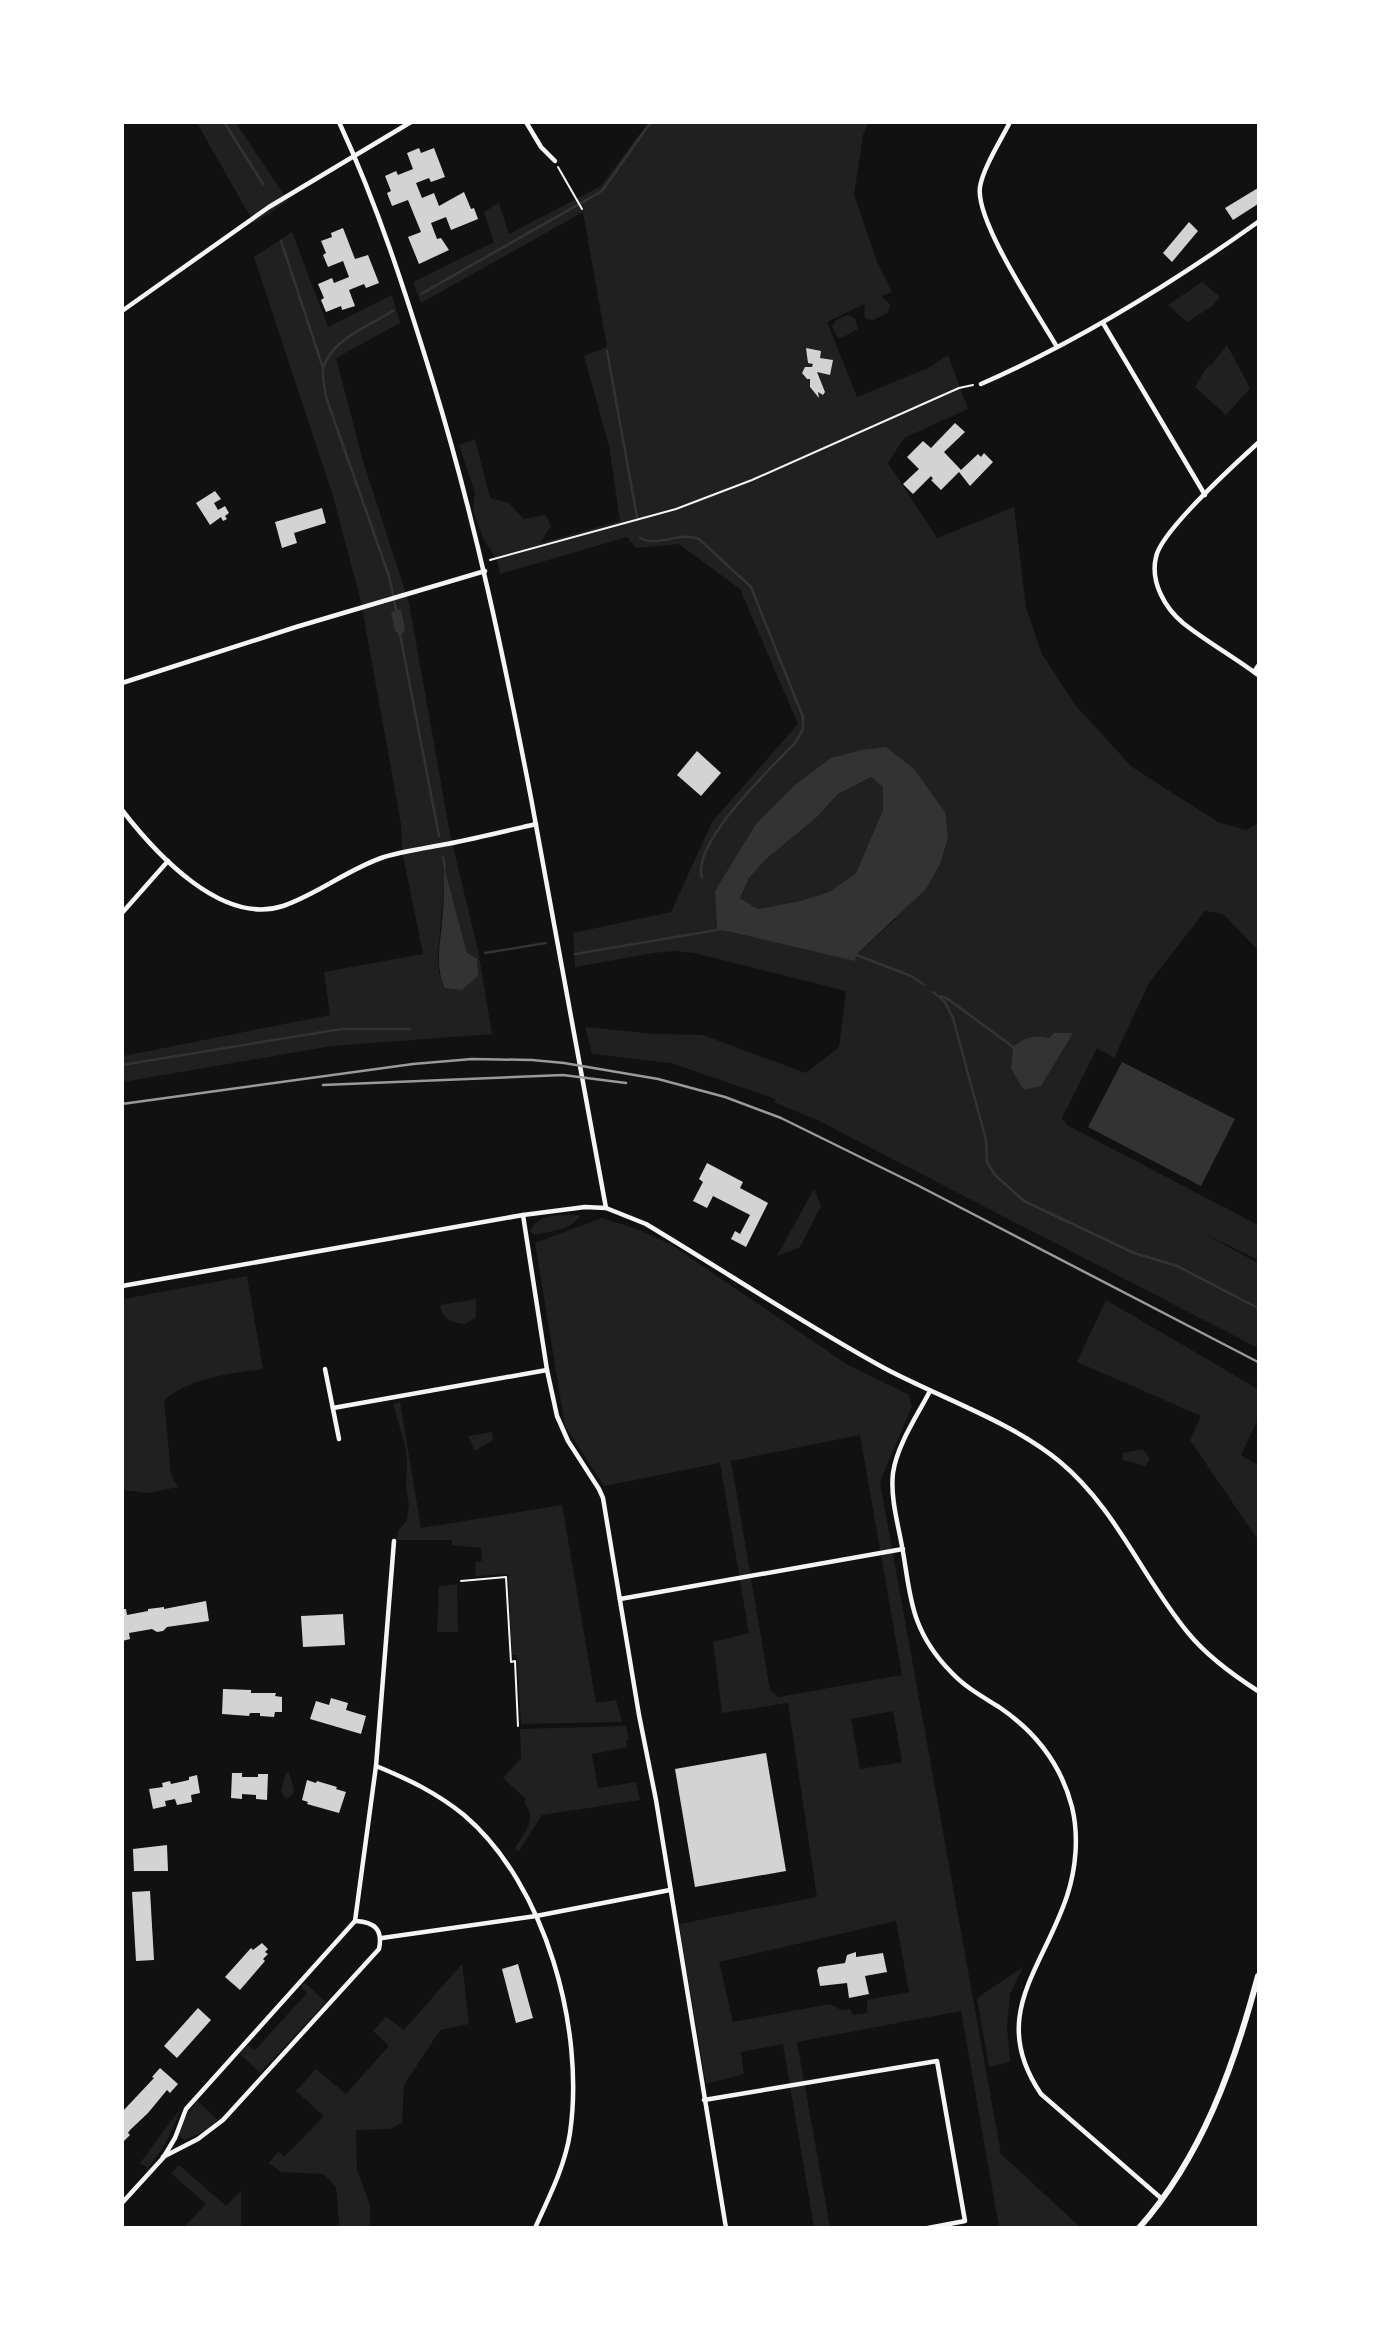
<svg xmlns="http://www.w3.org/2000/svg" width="1381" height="2350" font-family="Manrope,sans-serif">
<rect width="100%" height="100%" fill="#111"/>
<g fill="#202020" fill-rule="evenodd">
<polygon points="197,123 236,123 288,201 254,223"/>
<path d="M648 123H869L863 135 854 195 878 264 892 292 882 296 890 305 888 313 873 320 866 319 864 314 865 304 827 322 857 397 928 368 948 355 968 409 904 438 888 463 937 538 1014 507 1026 608 1042 654 1076 706 1132 767 1218 822 1246 830 1258 823V950L1223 914 1205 911 1149 983 1114 1058 1097 1048 1062 1118 1067 1125 1258 1225V1260L1201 1232 1258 1263V1348L819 1121 774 1102 776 1099 671 1063 592 1054 585 1027 654 1034 703 1035 806 1073 839 1047 846 991 694 953 675 951 653 953 575 967 573 933 671 912 712 822 798 724 740 589 679 544 636 548 627 537 500 574 497 560 484 540 473 511 475 493 459 445 475 439 490 498 509 503 524 519 546 515 551 526 540 543 620 521 609 446 584 356 607 347 583 212 421 303 413 282 494 242 484 212 499 203 509 234 601 186ZM886 747 896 919 857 954 855 960 731 932 717 930 715 890Z"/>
<path d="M292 232 328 327 392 295 400 323 336 358 363 461 409 603 450 834 478 950 492 1034 332 1046 123 1082V1056L330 1015 324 972 423 954 403 856 401 824 361 602 333 496 254 257ZM445 869 467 953 439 975 438 956Z"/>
<polygon points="1202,282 1220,297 1211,307 1187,322 1168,305"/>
<polygon points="848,315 855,318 858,329 845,336 838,338 832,326 837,319"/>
<polygon points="1227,345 1250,388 1226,415 1195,387 1207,367 1212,364"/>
<polygon points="871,777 883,787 883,810 856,873 829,892 800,901 758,909 740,898 749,878 765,860 817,817 838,794"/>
<polygon points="814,1189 821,1206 800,1247 777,1256"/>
<path d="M580 1215C573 1230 549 1232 534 1235L530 1231C539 1212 562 1216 580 1215Z"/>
<path d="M602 1218 637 1229 670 1244 848 1365 908 1394 912 1406 880 1482 1001 2154 1080 2227H999L961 2011 797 2042 830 2227H814L783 2044 741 2052 744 2074 706 2084 679 1924 817 1897 788 1703 722 1713 713 1642 749 1633 720 1463 604 1486 565 1426 535 1243ZM860 1435 902 1675 778 1697 770 1690 731 1461ZM893 1711 902 1762 860 1769 851 1719ZM896 1921 909 1992 867 2000V2013L853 2015 850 2009 841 2010 830 2004 733 2022 719 1962Z"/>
<path d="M247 1276 263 1369C228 1374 193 1377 164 1400L171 1475 178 1487 148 1493 123 1490V1299Z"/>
<path d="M476 1299V1318L465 1324C452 1323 442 1319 440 1305Z"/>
<polygon points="1106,1300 1258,1389 1258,1419 1241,1455 1258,1465 1258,1540 1190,1440 1201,1416 1077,1362"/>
<polygon points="400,1402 421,1528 562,1505 596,1703 616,1700 622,1722 521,1724 517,1655 512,1655 508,1574 476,1576 475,1562 482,1561 481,1548 452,1545 452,1540 397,1540 398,1531 407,1520 409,1505 406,1486 407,1461 405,1445 393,1404"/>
<polygon points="492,1432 493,1440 475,1451 468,1436"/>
<polygon points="1143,1449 1150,1459 1146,1466 1123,1460 1123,1453"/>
<polygon points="457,1584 458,1632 437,1632 439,1586"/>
<path d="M626 1726 629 1740 626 1741 627 1747 592 1754 598 1788 636 1782 640 1800 542 1815 519 1851 515 1848C525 1832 538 1819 524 1802L526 1799 503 1778 521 1758 520 1729Z"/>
<polygon points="289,1772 294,1790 292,1796 286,1799 281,1792 286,1773"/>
<polygon points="462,1964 469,2024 440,2030 404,2085 402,2123 390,2129 356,2130 357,2170 370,2205 370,2227 335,2227 339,2223 336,2187 324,2174 281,2172 269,2163 278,2152 284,2157 324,2116 296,2091 316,2069 346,2094 389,2046 373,2031 386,2017 404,2030"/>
<polygon points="1023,1967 1010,1994 1007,2027 1010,2062 989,2067 977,1998"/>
<polygon points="305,1983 326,2002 260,2073 240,2054 248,2045 255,2050 307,1993 301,1987"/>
<path d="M197 2101 218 2120 206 2130 185 2140 179 2136C182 2122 188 2112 197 2101Z"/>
<path d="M181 2108C172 2131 164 2149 148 2168L140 2163Z"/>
<polygon points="179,2165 226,2206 241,2191 241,2227 184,2227 206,2204 171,2173"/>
</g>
<g fill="#333" fill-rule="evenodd">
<polygon points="401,609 405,630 401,636 395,631 391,612"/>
<path d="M886 747 914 769 945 812 948 838 940 864 926 889 857 954 855 961 731 932 717 930 715 891 756 824 795 785 831 758 861 750ZM871 777 883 787V810L856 873 829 892 800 901 758 909 740 898 749 878 765 860 817 817 838 794Z"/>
<path d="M444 866 467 953 477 959 478 976 462 990 445 988C435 966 440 946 442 922 444 904 444 885 444 866Z"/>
<path d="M1054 1033H1073L1041 1086 1024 1090 1011 1069 1013 1047C1025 1037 1033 1035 1049 1038Z"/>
<polygon points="1122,1062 1235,1119 1201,1186 1088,1127"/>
</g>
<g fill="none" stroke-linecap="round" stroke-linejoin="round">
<g stroke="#333" stroke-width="2.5">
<polyline points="224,122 263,184"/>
<polyline points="281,241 323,368"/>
<polyline points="421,294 602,191 651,122"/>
<path d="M393 311C370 325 329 340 323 370 322 377 325 389 326 397L389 576 397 614"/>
<polyline points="607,351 637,517"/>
<path d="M640 538C659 548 679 531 699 539L751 587 803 717V729L795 743C772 767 691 843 702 878"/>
<polyline points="400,634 439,836"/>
<polyline points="443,857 445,868"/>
<polyline points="485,953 546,943"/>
<polyline points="575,954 717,930"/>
<polyline points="854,954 911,976 923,984"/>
<polyline points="933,992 945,1002 953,1018 986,1140 987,1162 995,1175 1024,1201 1134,1253 1177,1266 1258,1308"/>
<polyline points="940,996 948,999 1013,1047"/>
<polyline points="122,1065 341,1029 410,1029"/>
</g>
</g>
<g fill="#d3d3d3">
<polygon points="419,148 421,153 434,148 445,177 431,182 429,178 416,183 422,198 434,193 439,206 464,192 471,209 474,208 478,219 451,230 446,217 431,223 437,239 441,238 449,250 419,264 408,237 421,232 408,200 392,206 387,193 391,191 385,176 396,171 398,175 413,169 407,153"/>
<polygon points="1258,188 1258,204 1233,220 1225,208"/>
<polygon points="1189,222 1198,231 1172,262 1163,253"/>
<polygon points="343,228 355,259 368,255 379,283 366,288 364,284 349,290 355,306 342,310 341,306 326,312 321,300 324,298 318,284 332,278 334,283 349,277 343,261 328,267 323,255 326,253 321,241 332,237 331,233"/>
<polygon points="806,348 821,351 820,358 833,360 830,375 817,372 825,392 823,395 818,392 819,398 810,387 810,379 807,379 802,373 805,367 812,367 813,364 808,363"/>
<polygon points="955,423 965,432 944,452 961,470 978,454 981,457 984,453 993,462 970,486 959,472 941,490 931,480 933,479 931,476 913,494 903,484 919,469 907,457 923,441 931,448"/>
<polygon points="215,491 221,499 214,503 218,510 225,506 229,513 225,516 227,519 223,521 221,517 210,525 196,503"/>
<polygon points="322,508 326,523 294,533 297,543 282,548 275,522"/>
<polygon points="697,751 721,773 701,796 677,775"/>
<polygon points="707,1163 743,1182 740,1188 768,1203 746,1247 731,1239 735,1231 740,1234 750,1215 713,1196 707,1208 693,1201 703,1182 699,1179"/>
<polygon points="206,1601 209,1621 167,1627 163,1631 157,1632 152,1629 129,1633 130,1639 122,1641 122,1609 126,1609 127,1615 148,1611 148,1609 164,1607 164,1609"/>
<polygon points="343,1614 345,1645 303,1647 301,1616"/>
<polygon points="223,1689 251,1690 251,1693 276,1693 275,1696 282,1697 282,1712 275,1712 274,1717 260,1716 260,1713 250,1713 249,1716 222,1714"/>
<polygon points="331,1698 348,1703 346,1710 366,1716 361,1734 310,1719 316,1701 329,1705"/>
<polygon points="766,1753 786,1871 695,1887 675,1769"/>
<polygon points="232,1773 242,1773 242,1777 258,1777 258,1774 268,1774 267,1800 256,1799 256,1795 242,1794 242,1799 231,1798"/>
<polygon points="197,1775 200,1793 191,1795 192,1802 177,1805 175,1799 165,1801 166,1806 153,1809 149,1789 163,1787 162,1783 170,1781 171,1784 189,1780 189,1777"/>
<polygon points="307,1780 316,1783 317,1781 337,1787 336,1789 346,1792 339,1813 307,1804 308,1802 302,1800"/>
<polygon points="167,1845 168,1871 134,1871 133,1849"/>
<polygon points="150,1891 154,1960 136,1961 132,1892"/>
<polygon points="262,1943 268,1949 265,1952 268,1954 263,1959 265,1961 240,1990 225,1977 251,1948 253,1950"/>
<polygon points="856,1952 856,1957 883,1953 887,1972 865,1976 869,1994 849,1998 847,1983 820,1986 817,1970 819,1967 845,1963 847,1955"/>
<polygon points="518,1964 533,2018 516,2023 502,1969"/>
<polygon points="198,2008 211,2020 177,2058 164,2046"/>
<polygon points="160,2068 178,2084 170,2093 167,2090 148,2113 130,2130 128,2133 130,2135 122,2143 122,2112 154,2078 152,2077"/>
</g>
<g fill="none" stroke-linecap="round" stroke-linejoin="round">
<g stroke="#f5f5f5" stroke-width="2">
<polyline points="558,167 582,209"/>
<polyline points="490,560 676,509 752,480 959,388 973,385"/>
<polyline points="461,1581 506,1577 511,1662 515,1661 518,1726"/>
</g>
<g stroke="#f5f5f5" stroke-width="4.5">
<path d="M339 122C378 206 406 294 433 382 475 519 504 658 531 798 557 935 582 1072 606 1208"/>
<polyline points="526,122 541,147 555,161"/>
<path d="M1010 122C1001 140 983 168 980 187 975 221 1038 314 1057 347"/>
<polyline points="122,311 269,207 411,122"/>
<polyline points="1103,323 1205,495"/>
<path d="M981 384C1079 341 1171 284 1258 222"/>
<path d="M1258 443C1236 463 1161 531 1156 557 1150 582 1165 608 1183 623 1207 642 1234 657 1258 675"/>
<polyline points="1254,672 1258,666"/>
<polyline points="122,683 296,627 485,571"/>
<path d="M122 810C156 854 222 926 283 906 318 894 348 869 384 857 404 851 426 848 447 844 477 838 506 831 536 824"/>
<polyline points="122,913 168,861"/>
<polyline points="523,1215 547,1370 557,1416 568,1441 599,1489 603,1498 639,1715 656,1800 726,2228"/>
<path d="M122 1286 523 1215 585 1207 606 1208 646 1224C726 1272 804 1324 886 1369 941 1398 1012 1422 1059 1461 1117 1509 1142 1578 1189 1634 1208 1657 1233 1675 1258 1691"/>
<polyline points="325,1369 339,1439"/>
<path d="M930 1391C917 1416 897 1445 893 1473 890 1499 899 1527 903 1552 907 1574 909 1599 917 1620 924 1639 937 1658 952 1673 965 1687 983 1697 999 1707 1036 1732 1061 1764 1072 1807 1079 1836 1076 1869 1067 1896 1043 1969 988 2016 1041 2094L1162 2199"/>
<polyline points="333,1408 547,1370"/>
<polyline points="620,1599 903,1549"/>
<path d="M376 1766C408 1779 437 1793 464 1815 546 1885 585 2029 570 2133 565 2166 549 2197 535 2228"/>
<polyline points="355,1921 376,1766 394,1541"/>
<polyline points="382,1938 536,1916 670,1890"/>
<polyline points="704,2100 937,2061 965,2221 928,2228"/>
<path d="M163 2157 198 2139 223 2120 379 1949C383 1930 375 1922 356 1921"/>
<polyline points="122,2203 163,2158 175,2138 186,2109 355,1921"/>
</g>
<path stroke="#f5f5f5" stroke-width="6" d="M1139 2228C1202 2157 1234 2066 1258 1976"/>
<g stroke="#9a9a9a" stroke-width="2.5">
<polyline points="323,1085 563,1075 626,1083"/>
<polyline points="122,1104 413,1064 472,1059 532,1060 564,1063 658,1079 725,1097 781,1118 917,1185 1258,1362"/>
</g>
</g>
<rect width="1381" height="2350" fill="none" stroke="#ffffff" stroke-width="248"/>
</svg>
